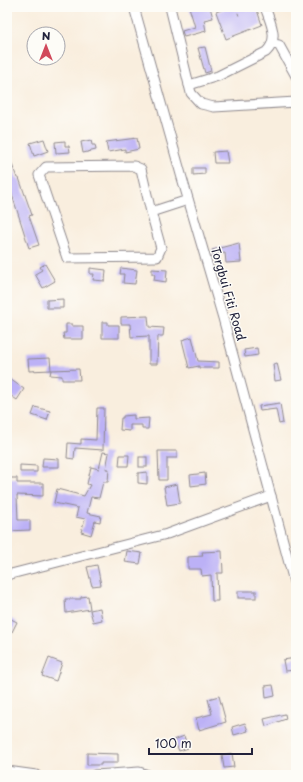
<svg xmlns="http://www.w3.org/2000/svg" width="303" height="782" font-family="'Playpen Sans',sans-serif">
<rect width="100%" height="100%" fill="#fdfcf7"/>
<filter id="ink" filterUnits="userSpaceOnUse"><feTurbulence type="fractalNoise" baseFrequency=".025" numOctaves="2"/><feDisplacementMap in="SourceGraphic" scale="8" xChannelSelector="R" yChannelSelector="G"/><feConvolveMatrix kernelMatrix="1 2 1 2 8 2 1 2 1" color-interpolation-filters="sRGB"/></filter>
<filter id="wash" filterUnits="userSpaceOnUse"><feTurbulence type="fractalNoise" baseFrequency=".012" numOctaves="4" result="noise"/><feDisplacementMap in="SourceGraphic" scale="16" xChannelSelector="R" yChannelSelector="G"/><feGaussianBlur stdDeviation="0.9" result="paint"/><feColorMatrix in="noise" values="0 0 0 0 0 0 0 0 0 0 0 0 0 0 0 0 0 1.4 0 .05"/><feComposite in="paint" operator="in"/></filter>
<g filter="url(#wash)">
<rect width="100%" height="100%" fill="#f9eede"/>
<g id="blocks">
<g fill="#bcb1f6">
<polygon points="189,7 210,7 213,18 204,20 206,31 184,37 182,31 195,27"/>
<polygon points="229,7 256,7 262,25 226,39 216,12"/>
<polygon points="205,47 211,71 205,73 198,48"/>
<polygon points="137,138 139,149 125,152 125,149 108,152 106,142"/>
<polygon points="44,139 48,151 34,156 30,143"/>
<polygon points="91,140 92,145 95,145 96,150 83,153 81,142"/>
<polygon points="65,141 65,146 69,146 70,152 56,153 55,142"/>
<polygon points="7,151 17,178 19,178 32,215 29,216 39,245 29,248 7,179"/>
<polygon points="226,151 228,163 214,163 213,152"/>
<polygon points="193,168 205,168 205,174 193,175"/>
<polygon points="239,243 241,262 226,263 225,253 213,255 212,250"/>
<polygon points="45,264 55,281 43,288 35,274 42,270 40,267"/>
<polygon points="90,268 106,270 105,281 93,280 94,274 90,274"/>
<polygon points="121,268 137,270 135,284 123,283 124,274 120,274"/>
<polygon points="152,269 167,270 166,282 154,280 155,274 152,274"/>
<polygon points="63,299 63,308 47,308 47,300"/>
<polygon points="148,316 149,327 164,328 163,336 158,336 157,364 149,364 149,336 131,337 130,324 121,324 121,317"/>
<polygon points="102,322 108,322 108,325 119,325 119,338 102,338"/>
<polygon points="66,324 72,324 72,326 83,326 83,339 64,339 63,333 66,333"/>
<polygon points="192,337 198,361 219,362 219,368 199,368 199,366 189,368 182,340"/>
<polygon points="257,348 258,355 245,357 244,350"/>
<polygon points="50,358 51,370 29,371 28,359"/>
<polygon points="277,363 281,380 275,381 273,364"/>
<polygon points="79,369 80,380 62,380 62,376 50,375 51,370"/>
<polygon points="7,377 24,389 17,400 7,393"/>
<polygon points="280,403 283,423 279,424 276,409 260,411 259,406"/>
<polygon points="35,407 50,411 47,420 32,415"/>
<polygon points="97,408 104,408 103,450 75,448 74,459 67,458 68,443 81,444 81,439 96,440"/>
<polygon points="134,415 134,419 149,418 148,429 142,429 142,425 130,425 130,431 120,430 121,418 123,418 123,416"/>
<polygon points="158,451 177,451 177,458 167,458 167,480 159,480"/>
<polygon points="103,452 109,453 106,469 109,469 108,482 103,482 99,498 91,497 87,513 101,516 100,522 95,521 91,535 81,532 85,519 76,517 78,508 54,503 57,489 84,496 90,485 87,484 91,467 99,469"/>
<polygon points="120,455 129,455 128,466 119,466"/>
<rect x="139" y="457" width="8" height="10"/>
<polygon points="43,458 59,459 59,467 42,467"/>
<polygon points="20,465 37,466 37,472 20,472"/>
<polygon points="147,472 147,484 138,483 138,473"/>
<polygon points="205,473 206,484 191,486 190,475"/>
<polygon points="8,478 17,478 17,483 43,483 43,496 17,495 18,520 30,520 30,530 7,531 7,518 10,518"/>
<polygon points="177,484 180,503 167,505 164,487"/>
<polygon points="127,551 142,553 140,564 125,562"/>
<polygon points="222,551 223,573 217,573 218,601 212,601 211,575 202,576 201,569 188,569 188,557 203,556 202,552"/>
<polygon points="97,565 101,585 92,586 87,567"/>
<rect x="238" y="591" width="18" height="7"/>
<polygon points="88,596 90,609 66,613 65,599 81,599 81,597"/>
<polygon points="100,608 102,620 93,622 90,610"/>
<polygon points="7,617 17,622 12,632 7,629"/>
<polygon points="49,658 62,663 56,681 42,676"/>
<polygon points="296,658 296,670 285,671 283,660"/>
<polygon points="273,685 275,696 266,698 265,686"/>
<polygon points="219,696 226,722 199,730 196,718 212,714 208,699"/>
<polygon points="285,714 286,719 266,726 264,719"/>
<polygon points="245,723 248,731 234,735 232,727"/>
<polygon points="184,736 188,748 179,751 174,740"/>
<polygon points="87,753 118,754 118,763 101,763 101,765 87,765"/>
<polygon points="232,753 234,767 224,768 222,755"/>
</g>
</g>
</g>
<g filter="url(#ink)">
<use href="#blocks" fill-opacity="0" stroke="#8e888c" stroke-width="1"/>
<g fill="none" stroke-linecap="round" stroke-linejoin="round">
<g stroke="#8e888c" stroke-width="11">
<g id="minor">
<polyline points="134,7 182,178 223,318 296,589"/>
<polyline points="170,7 191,93 201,104 214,107 296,102"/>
<polyline points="273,44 279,45 296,76"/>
<path d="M189 85 218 76 266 52C280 39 270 22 265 7"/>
<polyline points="151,212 161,248 157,257 67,258 39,175 46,167 134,166 141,169 151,212 188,200"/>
<polyline points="7,575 167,534 271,496"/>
<polyline points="7,771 36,775"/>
<polyline points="95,775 139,772 148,775"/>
</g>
</g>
<g stroke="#8e888c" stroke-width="1" stroke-dasharray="3 3" stroke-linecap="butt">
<polyline points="236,7 239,16"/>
<polyline points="213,9 218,7"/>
</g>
<use href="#minor" stroke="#fff" stroke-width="9"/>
</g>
</g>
<g text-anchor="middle" stroke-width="3" stroke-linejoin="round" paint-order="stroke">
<g font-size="12" fill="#22223b" stroke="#fdfcf7">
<text transform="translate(228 294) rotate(74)" y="4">Torgbui Fiti Road</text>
</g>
</g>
<rect width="303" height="782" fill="none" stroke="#fdfcf7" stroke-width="24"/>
<g transform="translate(46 46)"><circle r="19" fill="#fdfcf7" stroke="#a5a5ac"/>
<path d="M0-3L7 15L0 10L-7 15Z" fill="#d1495b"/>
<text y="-6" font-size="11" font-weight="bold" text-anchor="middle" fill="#22223b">N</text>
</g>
<path d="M149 748v6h103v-6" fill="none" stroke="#22223b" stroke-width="2"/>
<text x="155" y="748" font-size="12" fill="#22223b" stroke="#fdfcf7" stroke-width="3" paint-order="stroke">100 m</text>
</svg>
